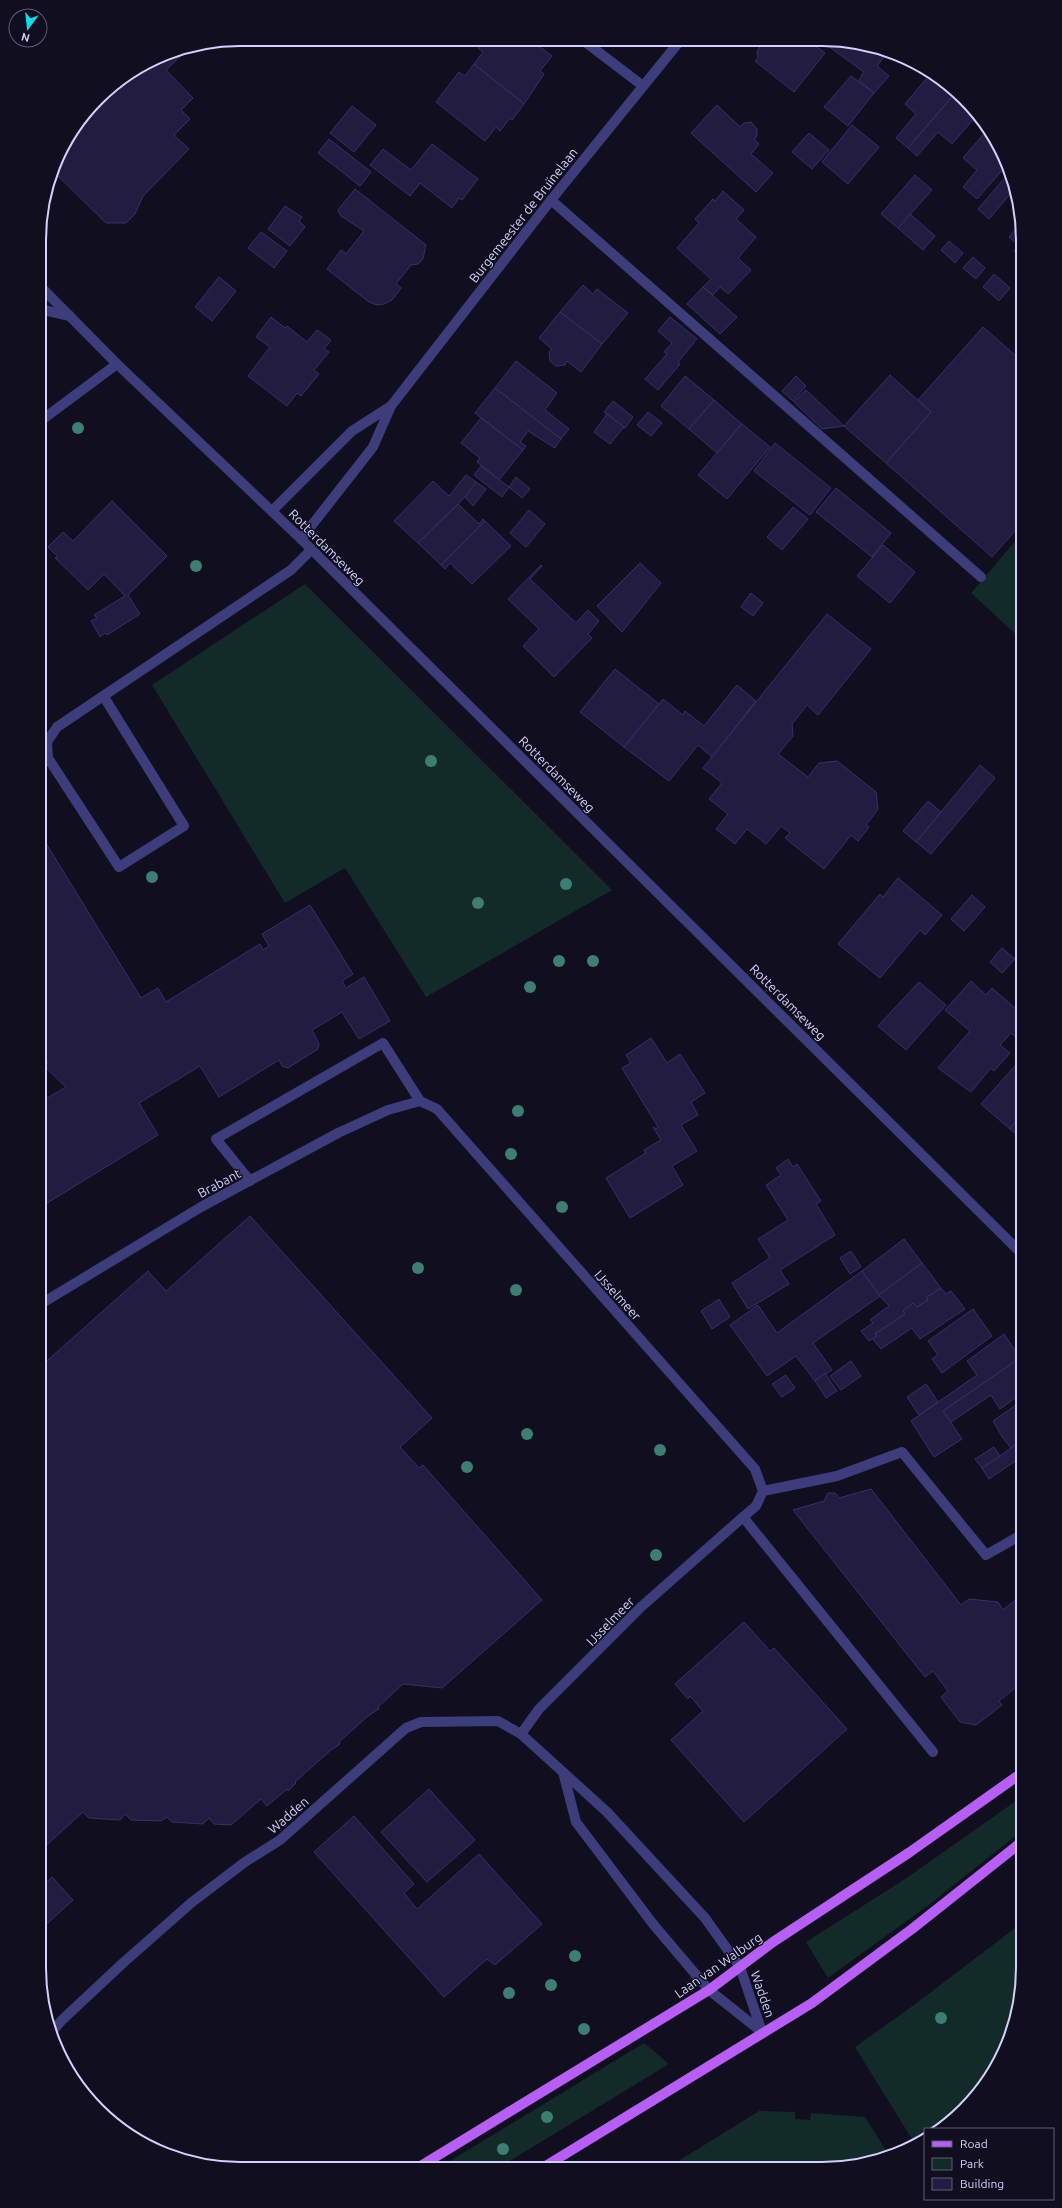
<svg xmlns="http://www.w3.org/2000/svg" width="1062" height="2208" font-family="Ubuntu,sans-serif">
<rect width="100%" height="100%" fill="#110e20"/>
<g fill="#122a28">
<polygon points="1023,532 1023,641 971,593"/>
<polygon points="305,584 612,890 426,997 345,868 285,903 152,685"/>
<polygon points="1023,1796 1023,1830 930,1904 828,1978 806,1942 905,1879"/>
<polygon points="1023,1922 1023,1981 1008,2045 973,2100 941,2129 925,2129 925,2139 915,2144 855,2047 914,2005"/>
<polygon points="644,2043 669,2064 500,2167 440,2167"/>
<path d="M759 2111 795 2112V2119L810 2120 811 2113 865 2117 889 2155C871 2164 847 2169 827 2168 817 2168 809 2166 799 2169L667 2168Z"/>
</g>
<g fill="#221c40" stroke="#392f6a">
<polygon points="484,41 532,41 552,56 540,71 544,74 524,104 474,64 483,52 478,48"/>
<polygon points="769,42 812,43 825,53 794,92 755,61 758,57 757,51 762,44"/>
<polygon points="824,43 861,43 888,52 877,66 889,76 874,93 859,80 864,72"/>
<polygon points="187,50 166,70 193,98 181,110 190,119 174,135 189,149 143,196 135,214 126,223 106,223 54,172 60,151 107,89 163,54"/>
<polygon points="474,64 524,104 512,120 510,118 500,131 496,127 485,141 436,102 459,72 465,76"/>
<polygon points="931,73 957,91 908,148 896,138 916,114 905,104"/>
<polygon points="851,76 874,93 848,126 824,107"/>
<polygon points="957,91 977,115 952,144 938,132 917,156 908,148"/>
<polygon points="717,105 740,127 744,123 751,122 757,129 757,136 754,139 759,144 751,154 773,173 756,192 691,133"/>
<polygon points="352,106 376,125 354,152 330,133"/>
<polygon points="852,125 879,147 848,184 822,162"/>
<polygon points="989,128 1006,166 977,199 963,187 977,170 963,158"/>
<polygon points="809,133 829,150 812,169 792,152"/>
<polygon points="329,139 371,172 360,186 318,153"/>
<polygon points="432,144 478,179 462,200 459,198 452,208 420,183 410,196 370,165 383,149 411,170"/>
<polygon points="1009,173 1016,188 1017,198 1011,193 989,219 978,209"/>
<polygon points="915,175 932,190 898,228 881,214"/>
<polygon points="355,189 426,245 423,259 418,264 411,265 396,284 401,288 392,300 384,304 377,305 369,302 327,269 341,250 346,254 364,231 341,216 338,210"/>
<polygon points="723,191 744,210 736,219 756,237 738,258 751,270 728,294 720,287 713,295 703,287 711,279 677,248 699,223 695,219 713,199 715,201"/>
<polygon points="285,206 302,217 299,221 305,227 290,246 268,229"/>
<polygon points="910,214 935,236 923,250 898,228"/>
<polygon points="1021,223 1023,241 1019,246 1009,237"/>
<polygon points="261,232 287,251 274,268 248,248"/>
<polygon points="949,241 963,253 955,263 941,250"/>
<polygon points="1023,241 1023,258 1014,251"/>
<polygon points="973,257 985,268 976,279 963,268"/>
<polygon points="994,274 1010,288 999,301 983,287"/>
<polygon points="219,277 236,291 212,321 195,307"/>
<polygon points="583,285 593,294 597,289 628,313 602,344 560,312"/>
<polygon points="703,287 737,317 720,334 687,304"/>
<polygon points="560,312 602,344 581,372 567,361 565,365 556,366 550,361 549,352 552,349 539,338"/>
<polygon points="271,317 285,328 287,326 307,342 317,330 331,340 324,349 329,352 314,370 319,374 301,396 297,393 287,406 248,376 270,347 256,337"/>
<polygon points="670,317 697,339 678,362 680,364 658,390 645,379 667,354 664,352 672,343 658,331"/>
<polygon points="983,327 1023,362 1023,522 992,557 886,463 931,412 918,400"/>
<polygon points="516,361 557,393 545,410 569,429 561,439 495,388"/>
<polygon points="890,375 931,412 886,463 844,426"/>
<polygon points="685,376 714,400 689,429 661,406"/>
<polygon points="796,376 806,386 793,401 782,391"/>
<polygon points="495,388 561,439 555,448 528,431 520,442 526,446 523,450 475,413"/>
<polygon points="806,390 844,426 822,429 794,402"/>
<polygon points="714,400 742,424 717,453 689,429"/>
<polygon points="613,401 633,417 625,428 604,412"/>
<polygon points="648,412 662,423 651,436 637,425"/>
<polygon points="607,414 624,427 610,444 594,432"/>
<polygon points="481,418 523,450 499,480 477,462 480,458 461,443"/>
<polygon points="742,424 770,447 727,499 698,475"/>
<polygon points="775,443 831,488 810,515 754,471"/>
<polygon points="481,466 509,487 502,497 474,475"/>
<polygon points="466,475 476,482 466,496 418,543 394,521 433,481 449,496"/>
<polygon points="516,477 530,489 522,498 509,487"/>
<polygon points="476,482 486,489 473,506 465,497"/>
<polygon points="836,488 891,533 872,557 816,512"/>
<polygon points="112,501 167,556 128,595 140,614 107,635 105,633 100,637 91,621 97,618 94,615 125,596 104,574 88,590 55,558 58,557 48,547 63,532 73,541"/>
<polygon points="458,504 479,524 483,519 485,521 441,565 418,543"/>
<polygon points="793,507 808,519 782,550 767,537"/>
<polygon points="529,510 545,524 526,547 510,533"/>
<polygon points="485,521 511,546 472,584 450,563 445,569 441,565"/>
<polygon points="883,545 915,572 890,603 857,576"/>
<polygon points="640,563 661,583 622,632 597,606"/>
<polygon points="541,565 542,566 530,579 576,623 588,610 599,621 588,634 592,638 554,677 523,646 539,629 508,599"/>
<polygon points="751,593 763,603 753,616 741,607"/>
<polygon points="827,614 871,649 818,715 807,705 792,724 793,736 778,754 808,777 819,763 837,761 876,792 878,809 866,825 869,827 858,841 851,835 824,869 785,838 790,833 781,826 766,844 747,829 735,844 716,829 728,814 709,799 722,783 703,768"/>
<polygon points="615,669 659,704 624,747 580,712"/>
<polygon points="737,685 756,701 712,757 698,745 669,781 624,747 663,699 683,715 685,711 704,726"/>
<polygon points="980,765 995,778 931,854 916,842"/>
<polygon points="928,801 941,812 916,842 903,831"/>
<polygon points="39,832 141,998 158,988 166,1002 260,944 263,950 269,946 262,934 310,905 353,974 342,981 346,988 364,977 390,1021 359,1039 342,1012 312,1030 319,1044 318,1049 288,1068 282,1066 279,1060 219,1097 200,1066 139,1103 158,1135 39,1208 39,1103 66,1087 43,1065 48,1062 39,1054"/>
<polygon points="898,878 942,915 925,935 920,930 880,978 838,944 880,894 883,897"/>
<polygon points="972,895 985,907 964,931 951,919"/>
<polygon points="1002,948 1015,959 1002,973 990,962"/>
<polygon points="971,981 986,995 992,988 1023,1015 1023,1043 1011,1033 1000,1045 1010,1053 994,1071 991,1068 971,1092 938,1068 970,1031 945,1010"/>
<polygon points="919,982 946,1005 906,1050 878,1026"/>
<polygon points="651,1038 667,1063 680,1054 705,1093 691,1102 698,1115 681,1125 697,1151 672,1166 683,1185 630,1218 606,1178 646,1153 644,1150 661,1140 653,1127 656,1129 658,1127 622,1068 631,1063 626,1055"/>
<polygon points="1023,1057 1023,1113 1010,1129 981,1104"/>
<polygon points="1023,1113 1023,1140 1010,1129"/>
<polygon points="788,1159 793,1167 797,1164 821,1201 816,1204 835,1235 780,1270 789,1284 748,1309 732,1283 770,1258 758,1239 788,1220 766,1185 781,1175 776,1168"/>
<polygon points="250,1216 432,1418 400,1447 419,1468 423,1465 542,1600 442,1688 403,1684 378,1707 379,1709 368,1716 339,1742 340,1744 331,1750 295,1782 296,1783 288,1791 287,1789 267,1806 261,1799 231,1825 214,1824 209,1818 203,1824 172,1822 167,1817 161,1821 131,1820 125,1814 120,1820 89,1818 83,1812 39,1852 39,1368 148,1271 166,1291"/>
<polygon points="904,1239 922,1263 879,1295 862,1271"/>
<polygon points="851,1251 861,1267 850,1274 840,1258"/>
<polygon points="922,1263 941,1288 927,1297 928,1300 917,1307 913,1303 903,1311 905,1314 875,1334 877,1336 869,1341 861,1331 873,1323 870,1320 889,1306 879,1295"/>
<polygon points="862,1271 880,1296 813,1343 832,1370 815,1381 796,1356 767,1376 730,1325 758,1305 777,1333"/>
<polygon points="941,1288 946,1294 951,1291 965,1309 920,1339 912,1328 881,1349 873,1339 877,1336 875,1334 905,1314 903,1311 913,1303 917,1307 928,1300 927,1297"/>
<polygon points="719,1299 730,1317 712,1329 701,1311"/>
<polygon points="973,1309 992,1336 942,1373 932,1359 938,1355 928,1341"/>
<polygon points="1004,1334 1020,1358 943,1411 962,1439 934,1457 911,1421 977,1375 967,1361"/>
<polygon points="1020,1358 1023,1362 1023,1392 1000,1409 991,1395 951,1422 943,1411"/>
<polygon points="851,1361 861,1376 841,1390 830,1376"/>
<polygon points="825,1373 837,1391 826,1398 815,1381"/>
<polygon points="786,1375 795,1388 782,1397 772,1384"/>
<polygon points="926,1384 938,1402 919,1415 907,1397"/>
<polygon points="1023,1400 1023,1440 1011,1448 1003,1438 993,1421"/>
<polygon points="1023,1440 1023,1456 989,1479 982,1468"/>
<polygon points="994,1447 1000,1456 982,1468 975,1459"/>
<polygon points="871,1489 961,1605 969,1599 998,1602 1003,1610 1023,1594 1023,1689 1019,1685 999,1701 1002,1705 976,1725 960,1722 941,1697 948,1691 933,1671 925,1677 793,1510 824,1501 828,1493 835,1493 839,1498"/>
<polygon points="744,1622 770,1651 774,1648 847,1729 744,1822 671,1740 703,1711 690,1696 688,1699 675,1684"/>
<polygon points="429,1789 475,1840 427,1882 381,1832"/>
<polygon points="354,1816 414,1884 404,1893 417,1909 479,1854 542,1924 495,1965 487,1959 444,1997 314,1852"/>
<polygon points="52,1877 73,1900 39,1931 39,1889"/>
</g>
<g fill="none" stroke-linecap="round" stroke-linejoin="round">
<g stroke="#3d3d7c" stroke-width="10">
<polyline points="584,41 643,86"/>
<polyline points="551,200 981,577"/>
<polyline points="39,285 117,364 301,539 1023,1255"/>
<polyline points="39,309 70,316"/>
<polyline points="39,422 117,364"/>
<polyline points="272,511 352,431 391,406"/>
<polyline points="301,539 373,447 391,406 551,200 679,42"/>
<polyline points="104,697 184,826 119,867 48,758 47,742 57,727 291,570 311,550"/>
<polyline points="420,1101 437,1109 755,1469 763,1491 756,1506 743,1517 933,1752"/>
<polyline points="250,1181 216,1139 383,1043 420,1101"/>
<polyline points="39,1305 201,1207 338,1133 388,1110 420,1101"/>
<polyline points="763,1491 837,1476 902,1452 986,1555 1023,1534"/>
<polyline points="521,1734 539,1709 641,1607 743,1517"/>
<polyline points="563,1772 576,1822 653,1924 709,1990 762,2032"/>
<polyline points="51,2033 62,2020 123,1963 191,1903 245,1862 280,1840 406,1728 421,1722 498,1721 521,1734 607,1812 705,1918 740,1967 762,2032"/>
</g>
<g stroke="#b75ff4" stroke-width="10">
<polyline points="419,2167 709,1990 773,1942 910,1852 1023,1772"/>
<polyline points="544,2167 812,2003 912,1929 1023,1841"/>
</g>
</g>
<g fill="#3e7d72">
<circle cx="78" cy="428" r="6"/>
<circle cx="196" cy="566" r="6"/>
<circle cx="431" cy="761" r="6"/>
<circle cx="152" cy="877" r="6"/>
<circle cx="566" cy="884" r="6"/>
<circle cx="478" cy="903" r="6"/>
<circle cx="559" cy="961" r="6"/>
<circle cx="593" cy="961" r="6"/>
<circle cx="530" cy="987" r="6"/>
<circle cx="518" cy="1111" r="6"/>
<circle cx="511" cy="1154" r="6"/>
<circle cx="562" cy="1207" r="6"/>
<circle cx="418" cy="1268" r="6"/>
<circle cx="516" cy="1290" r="6"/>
<circle cx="527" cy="1434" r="6"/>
<circle cx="660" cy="1450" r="6"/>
<circle cx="467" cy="1467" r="6"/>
<circle cx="656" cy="1555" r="6"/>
<circle cx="575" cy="1956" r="6"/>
<circle cx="551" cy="1985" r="6"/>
<circle cx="509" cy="1993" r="6"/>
<circle cx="941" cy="2018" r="6"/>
<circle cx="584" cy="2029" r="6"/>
<circle cx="547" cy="2117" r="6"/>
<circle cx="503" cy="2149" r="6"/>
</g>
<g text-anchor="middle" stroke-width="3" stroke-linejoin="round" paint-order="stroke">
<g font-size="13" fill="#d4d1fc" stroke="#110e20">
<text transform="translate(523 215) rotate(-52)" y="5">Burgemeester de Bruïnelaan</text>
<text transform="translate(327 547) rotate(45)" y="5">Rotterdamseweg</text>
<text transform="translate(557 774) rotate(45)" y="5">Rotterdamseweg</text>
<text transform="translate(788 1002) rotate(45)" y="5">Rotterdamseweg</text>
<text transform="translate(219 1183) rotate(-28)" y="5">Brabant</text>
<text transform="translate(618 1295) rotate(48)" y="5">IJsselmeer</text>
<text transform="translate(610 1621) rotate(-46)" y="5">IJsselmeer</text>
<text transform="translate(288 1815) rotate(-41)" y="5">Wadden</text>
<text transform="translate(718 1965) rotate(-35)" y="5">Laan van Walburg</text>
<text transform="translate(763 1994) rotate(71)" y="5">Wadden</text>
</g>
</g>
<path d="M0 0H1062V2208H0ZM240 46H822A194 194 0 0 1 1016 240V1968A194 194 0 0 1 822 2162H240A194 194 0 0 1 46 1968V240A194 194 0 0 1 240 46Z" fill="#110e20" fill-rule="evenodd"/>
<path fill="none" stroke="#d4d1fc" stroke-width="2" d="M240 46H822A194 194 0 0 1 1016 240V1968A194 194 0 0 1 822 2162H240A194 194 0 0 1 46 1968V240A194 194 0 0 1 240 46Z"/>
<rect x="924" y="2128" width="130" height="72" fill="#110e20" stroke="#5f5c78"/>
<rect x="932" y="2141" width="20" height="6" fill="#b75ff4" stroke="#5f5c78"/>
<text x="960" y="2148" font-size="12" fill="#d4d1fc">Road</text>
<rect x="932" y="2158" width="20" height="12" fill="#122a28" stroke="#5f5c78"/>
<text x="960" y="2168" font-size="12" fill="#d4d1fc">Park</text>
<rect x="932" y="2178" width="20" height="12" fill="#221c40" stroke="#5f5c78"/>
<text x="960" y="2188" font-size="12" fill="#d4d1fc">Building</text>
<g transform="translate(28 28) rotate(195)"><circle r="19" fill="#110e20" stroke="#5f5c78"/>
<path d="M0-3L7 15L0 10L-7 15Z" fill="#0fdbe9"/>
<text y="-6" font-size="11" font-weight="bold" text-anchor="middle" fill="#d4d1fc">N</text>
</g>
</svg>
